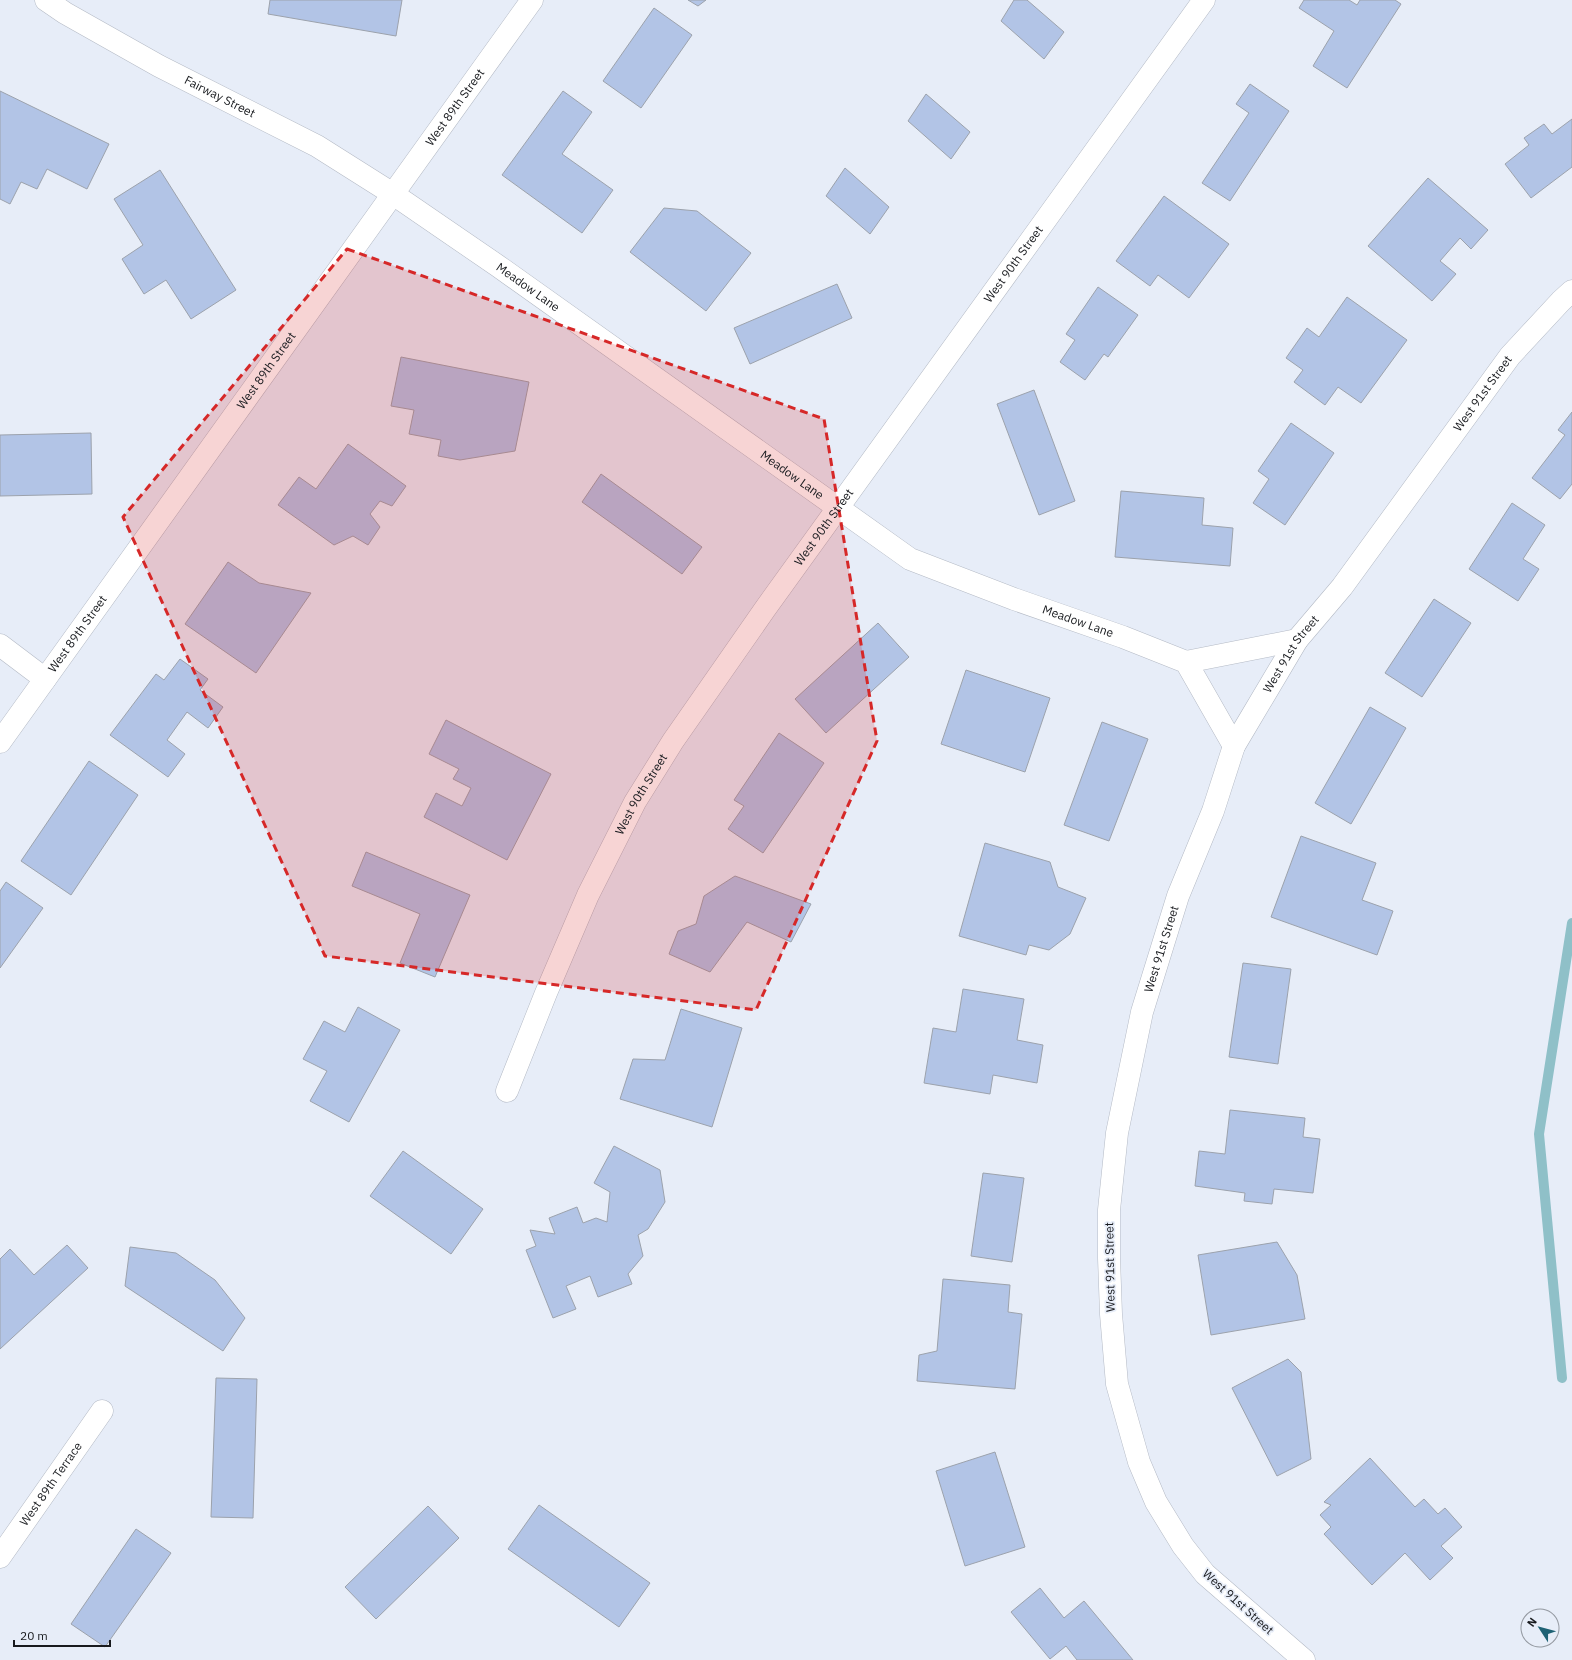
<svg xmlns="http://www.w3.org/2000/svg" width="1572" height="1660" font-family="'IBM Plex Sans',sans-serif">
<rect width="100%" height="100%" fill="#e7edf8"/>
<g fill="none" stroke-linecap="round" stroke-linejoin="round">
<polyline stroke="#8fc0c8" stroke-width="10" points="1562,1378 1539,1134 1572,923"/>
</g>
<g fill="#b2c4e6" stroke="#9ca2ac">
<polygon points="270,0 402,0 396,36 268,14"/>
<polygon points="688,0 706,0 698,6"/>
<polygon points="1014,0 1027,0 1064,32 1044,59 1001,21"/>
<polygon points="1304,0 1349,0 1357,5 1360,0 1395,0 1401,4 1347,88 1313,66 1334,31 1299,8"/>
<polygon points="654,8 692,35 641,108 603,81"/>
<polygon points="1250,84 1289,111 1230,201 1202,183 1249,113 1236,104"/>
<polygon points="0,91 109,144 87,189 47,169 37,189 21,182 10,204 0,199"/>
<polygon points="563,91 592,112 562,154 613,190 582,233 502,175"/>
<polygon points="926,94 970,132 951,159 908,121"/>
<polygon points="1572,119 1572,167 1531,198 1505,164 1529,145 1524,138 1544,124 1552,134"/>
<polygon points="845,168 889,207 870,234 826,196"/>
<polygon points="160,170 236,290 191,319 166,280 144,294 122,259 143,245 114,199"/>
<polygon points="1428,178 1488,230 1471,249 1460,238 1440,261 1456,274 1432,301 1368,246"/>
<polygon points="1164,196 1229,244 1189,298 1158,275 1150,286 1116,261"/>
<polygon points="664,208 697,211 751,253 706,311 630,252"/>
<polygon points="837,284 852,318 750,364 734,328"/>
<polygon points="1098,287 1138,315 1108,357 1104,354 1085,380 1060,362 1075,340 1066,334"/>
<polygon points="1347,297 1407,340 1361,403 1338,387 1325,405 1294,382 1303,370 1286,358 1307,328 1319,337"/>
<polygon points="401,357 529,382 515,451 460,460 438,456 441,440 409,434 414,410 391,406"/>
<polygon points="1034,390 1075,501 1039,515 997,404"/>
<polygon points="1572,412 1572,484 1560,499 1532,478 1565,435 1558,430"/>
<polygon points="1291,423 1334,453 1285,525 1253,503 1269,479 1258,471"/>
<polygon points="91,433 92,494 0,496 0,435"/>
<polygon points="348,444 406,486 392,506 380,501 370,514 380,527 368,545 353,536 334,545 278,505 299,477 316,489"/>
<polygon points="601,474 702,547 682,574 582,502"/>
<polygon points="1121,491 1204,498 1202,525 1233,528 1230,566 1115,557"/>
<polygon points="1512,503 1545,525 1523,559 1539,569 1518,601 1469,569"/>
<polygon points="228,562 259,583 311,593 256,673 185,624"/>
<polygon points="1434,599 1471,623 1422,697 1385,673"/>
<polygon points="878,623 909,657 826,733 795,699"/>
<polygon points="180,659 208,679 200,690 223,707 208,728 187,712 167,740 185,754 168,777 110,735 156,674 164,680"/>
<polygon points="966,670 1050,698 1025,772 941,744"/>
<polygon points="1370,707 1406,728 1351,824 1315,803"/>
<polygon points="446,720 551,774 507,860 424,817 436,793 462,806 471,788 453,779 459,769 429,754"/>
<polygon points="1102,722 1148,739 1109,841 1064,825"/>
<polygon points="779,733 824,763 763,853 728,829 744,806 734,800"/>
<polygon points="89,761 138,795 71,895 21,861"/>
<polygon points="1301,836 1376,863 1362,900 1393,911 1377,955 1271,917"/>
<polygon points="985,843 1050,862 1058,887 1086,898 1070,934 1049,950 1029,945 1026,955 959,936"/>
<polygon points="366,852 470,895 435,977 400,963 420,914 352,886"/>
<polygon points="735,876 811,904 791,942 747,922 710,972 669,954 678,931 696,924 704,896"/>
<polygon points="6,882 43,908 0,968 0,891"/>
<polygon points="1243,963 1291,969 1278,1064 1229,1057"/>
<polygon points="963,989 1024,999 1017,1040 1043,1045 1037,1083 993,1075 990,1094 924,1083 933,1028 956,1032"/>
<polygon points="358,1007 400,1030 349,1122 310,1101 327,1071 303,1059 324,1021 345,1032"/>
<polygon points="681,1009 742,1028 712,1127 620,1099 633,1059 665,1060"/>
<polygon points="1230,1110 1305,1118 1303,1137 1320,1139 1313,1193 1274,1189 1272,1204 1244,1201 1245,1193 1195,1186 1199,1151 1225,1154"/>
<polygon points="614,1146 660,1170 665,1202 648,1229 638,1235 643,1256 628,1274 632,1284 598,1297 590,1276 566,1286 576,1309 553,1318 526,1250 536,1246 530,1230 555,1234 549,1218 577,1207 583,1223 596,1218 607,1222 610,1192 594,1183"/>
<polygon points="403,1151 483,1209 451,1254 370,1196"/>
<polygon points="983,1173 1024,1178 1012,1262 971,1256"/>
<polygon points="1277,1242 1297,1275 1305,1319 1211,1335 1198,1255"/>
<polygon points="67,1245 88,1268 0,1349 0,1259 10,1249 34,1275"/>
<polygon points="130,1247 176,1253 215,1280 245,1318 223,1351 125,1286"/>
<polygon points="943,1279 1010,1285 1008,1312 1022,1314 1015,1389 917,1381 919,1355 937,1351"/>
<polygon points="1288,1359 1301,1372 1311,1459 1277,1476 1232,1388"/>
<polygon points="216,1378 257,1379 253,1518 211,1517"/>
<polygon points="995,1452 1025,1547 965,1566 936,1471"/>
<polygon points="1370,1458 1415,1507 1424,1499 1438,1514 1445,1508 1462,1527 1441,1546 1453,1558 1430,1580 1405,1553 1372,1585 1324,1534 1331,1527 1320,1515 1331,1505 1324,1502"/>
<polygon points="539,1505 650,1583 619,1627 508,1549"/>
<polygon points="428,1506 459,1538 376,1619 345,1587"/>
<polygon points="136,1529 171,1553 105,1647 71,1624"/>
<polygon points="1040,1588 1064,1618 1084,1601 1133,1660 1077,1660 1066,1646 1050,1659 1011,1612"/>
</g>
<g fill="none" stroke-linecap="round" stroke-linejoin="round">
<g stroke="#b4bac5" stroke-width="23">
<g id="minor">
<path id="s1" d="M46 0 65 13 159 66 317 146 393 194 498 266 910 559 1014 599 1123 637 1186 662 1234 746"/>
<polyline points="0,645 45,679"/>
<polyline points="1186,662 1297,640"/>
<path id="s2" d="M507 1091 546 993 588 895 635 802 673 741 765 609 1204 0"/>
<path id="s3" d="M0 1557 102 1411"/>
<path id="s4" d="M1304 1660 1205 1574 1183 1546 1156 1502 1139 1462 1117 1384 1111 1314 1109 1258V1210L1117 1133 1142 1012 1178 896 1213 811 1234 746 1297 640 1342 587 1510 356 1561 301 1572 291"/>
</g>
</g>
<g stroke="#b4bac5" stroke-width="23">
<g id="tertiary">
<path id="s5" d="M0 742 532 0"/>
</g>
</g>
<use href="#minor" stroke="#fff" stroke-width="22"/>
<use href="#tertiary" stroke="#fff" stroke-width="22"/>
</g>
<path fill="#d62828" fill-opacity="0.2" stroke="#d62828" stroke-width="3" stroke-dasharray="8 5" stroke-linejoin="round" d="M347 249 824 419 877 741 756 1010 325 956 123 517Z"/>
<g text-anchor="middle" stroke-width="3.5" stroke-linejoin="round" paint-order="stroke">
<g font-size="12" fill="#181a1e" stroke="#e7edf8">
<text dy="4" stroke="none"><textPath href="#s1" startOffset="199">Fairway Street</textPath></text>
<text dy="4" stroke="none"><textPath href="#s5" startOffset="781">West 89th Street</textPath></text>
<text dy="4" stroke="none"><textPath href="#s2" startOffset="974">West 90th Street</textPath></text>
<text dy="4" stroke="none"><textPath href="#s1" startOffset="562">Meadow Lane</textPath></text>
<text dy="4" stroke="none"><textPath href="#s5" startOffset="457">West 89th Street</textPath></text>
<text dy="4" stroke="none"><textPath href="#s4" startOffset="1432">West 91st Street</textPath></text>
<text dy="4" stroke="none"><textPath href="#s1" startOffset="886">Meadow Lane</textPath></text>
<text dy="4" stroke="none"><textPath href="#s2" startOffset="650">West 90th Street</textPath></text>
<text dy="4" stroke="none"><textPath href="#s1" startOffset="1210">Meadow Lane</textPath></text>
<text dy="4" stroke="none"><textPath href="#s5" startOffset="133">West 89th Street</textPath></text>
<text dy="4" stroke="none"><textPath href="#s4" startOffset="1108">West 91st Street</textPath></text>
<text dy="4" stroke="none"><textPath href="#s2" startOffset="326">West 90th Street</textPath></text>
<text dy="4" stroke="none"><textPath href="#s4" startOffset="784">West 91st Street</textPath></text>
<text transform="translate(1110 1267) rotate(-91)" y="4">West 91st Street</text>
<text dy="4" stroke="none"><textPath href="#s3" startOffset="89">West 89th Terrace</textPath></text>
<text transform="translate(1238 1602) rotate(42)" y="4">West 91st Street</text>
</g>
</g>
<g transform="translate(1540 1628) rotate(306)"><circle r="19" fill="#e7edf8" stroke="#9499a1"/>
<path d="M0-3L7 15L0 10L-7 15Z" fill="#1e6174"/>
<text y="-6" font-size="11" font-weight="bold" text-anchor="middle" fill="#181a1e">N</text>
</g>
<path d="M14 1640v6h96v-6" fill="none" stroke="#181a1e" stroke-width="2"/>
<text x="20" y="1640" font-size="12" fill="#181a1e" stroke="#e7edf8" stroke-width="3" paint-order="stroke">20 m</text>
</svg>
